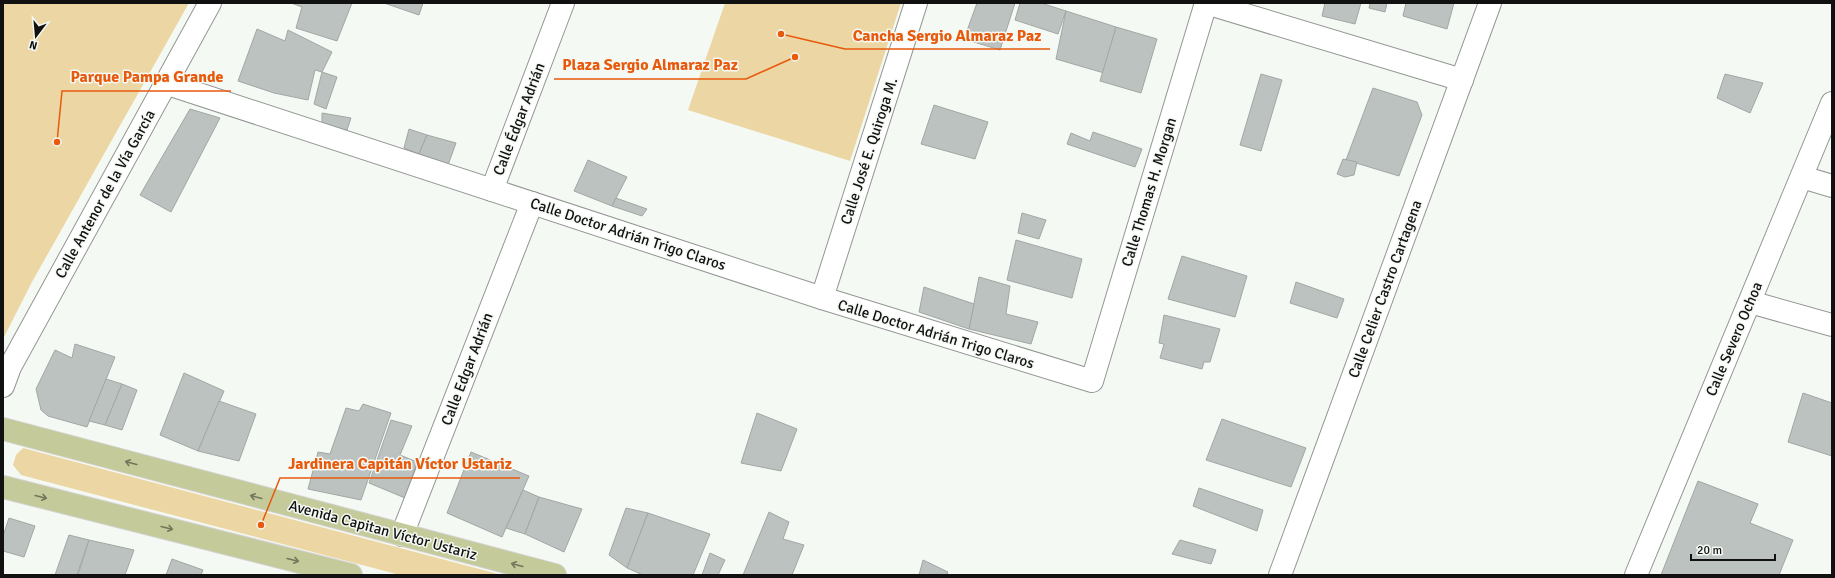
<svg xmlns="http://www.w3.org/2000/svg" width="1835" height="578" font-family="Signika,sans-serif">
<rect width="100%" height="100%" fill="#f5f9f4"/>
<g fill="#ecd6a4">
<polygon points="3,3 189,3 32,282 3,339"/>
<polygon points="725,3 901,3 850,161 688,110"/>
<polygon points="23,448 502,575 400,575 21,475 13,465 16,455"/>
</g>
<g fill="#bcc2c0" stroke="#a1a7a4">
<polygon points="291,3 352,3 337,41 296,28 302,7"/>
<polygon points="384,3 423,3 419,15"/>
<polygon points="977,3 1015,3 1000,50 964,39"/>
<polygon points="1020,3 1041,3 1066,11 1058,34 1015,20"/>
<polygon points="1325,3 1361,3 1355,24 1322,16"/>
<polygon points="1370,3 1387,3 1385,12 1369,8"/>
<polygon points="1406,3 1454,3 1447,29 1403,16"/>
<polygon points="1066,11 1116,27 1104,73 1056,59"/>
<polygon points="1116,27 1157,39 1141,93 1100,81"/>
<polygon points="257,29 285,41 288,30 332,52 322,72 315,70 308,100 274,93 238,81"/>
<polygon points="322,72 337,77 326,109 314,104"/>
<polygon points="1261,74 1282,80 1261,151 1240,145"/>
<polygon points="1725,74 1763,83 1750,113 1717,98"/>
<polygon points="1373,88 1417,102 1422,115 1399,176 1346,160"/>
<polygon points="934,105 988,122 975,159 921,144"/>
<polygon points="190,109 220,118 171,212 140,195"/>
<polygon points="322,113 351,118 347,130 322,127"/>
<polygon points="409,129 427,135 419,154 404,148"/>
<polygon points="1093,132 1142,149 1135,167 1067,144 1071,133 1090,141"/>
<polygon points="427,135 456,143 448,165 419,154"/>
<polygon points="1343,159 1357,162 1354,175 1345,177 1337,174"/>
<polygon points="588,160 627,177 612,206 574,191"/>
<polygon points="616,198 647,209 642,216 612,206"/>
<polygon points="1022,213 1046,220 1039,239 1018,233"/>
<polygon points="1016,240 1082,259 1072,298 1007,280"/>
<polygon points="1182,256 1247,276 1235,317 1168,299"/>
<polygon points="979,277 1010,286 1006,314 1038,322 1031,344 969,329"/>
<polygon points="1296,282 1344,299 1337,318 1290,303"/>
<polygon points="924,287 974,304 969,329 919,312"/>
<polygon points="1164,315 1220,329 1210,362 1204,362 1202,369 1160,358 1164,344 1159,343"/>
<polygon points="75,344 115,357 87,427 48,416 41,410 36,389 55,350 72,358"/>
<polygon points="184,373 224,391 198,451 160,435"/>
<polygon points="106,379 122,384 105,425 89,421"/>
<polygon points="122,384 137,390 122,430 105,425"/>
<polygon points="1803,393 1832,403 1832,456 1788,442"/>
<polygon points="219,401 256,414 239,461 198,451"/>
<polygon points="363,404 391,413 361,500 308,489 318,452 330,454 346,408 359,411"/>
<polygon points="757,413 797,429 781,471 741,463"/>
<polygon points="1222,419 1306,448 1291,487 1206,460"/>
<polygon points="391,420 412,426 400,455 417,462 405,498 369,483"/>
<polygon points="471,452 529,476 502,537 447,513"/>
<polygon points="1698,481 1758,504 1750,523 1793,540 1779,575 1661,575"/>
<polygon points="1199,488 1263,510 1257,531 1193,506"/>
<polygon points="523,490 539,497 525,534 506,528"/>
<polygon points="539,497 582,509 564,552 525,534"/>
<polygon points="626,508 648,513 627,568 609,555"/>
<polygon points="769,512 789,522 783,539 804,545 792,575 743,575"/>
<polygon points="648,513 710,534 693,575 643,575 627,568"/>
<polygon points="9,518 35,526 24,557 3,551 3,536"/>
<polygon points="69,535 89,540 77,575 55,575"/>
<polygon points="89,540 134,550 125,575 78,575"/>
<polygon points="1180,540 1216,550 1211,564 1172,554"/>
<polygon points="710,553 725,560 718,575 702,575"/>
<polygon points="172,559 203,570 201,575 166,575"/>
<polygon points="923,560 948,572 947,575 919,575"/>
</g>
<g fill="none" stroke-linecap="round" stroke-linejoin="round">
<g stroke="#939793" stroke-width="24">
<g id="minor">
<polyline points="1206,3 1462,80"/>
<polyline points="165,83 822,298 1092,381 1206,3"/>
<polyline points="1802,177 1832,186"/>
<polyline points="492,190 563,3"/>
<polyline points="822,298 916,3"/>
<polyline points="1750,302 1832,325"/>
<polyline points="3,386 10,367 210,3"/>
<polyline points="402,535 532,203"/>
<polyline points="1280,575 1490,3"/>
<polyline points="1636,575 1832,103"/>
</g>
</g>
<g stroke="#d4d4d4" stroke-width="24">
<g id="major">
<polyline points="3,429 555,575"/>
<polyline points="3,487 351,575"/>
</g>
</g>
<use href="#minor" stroke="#fff" stroke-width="22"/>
<use href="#major" stroke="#c4ca99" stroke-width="22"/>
</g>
<defs><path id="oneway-shaft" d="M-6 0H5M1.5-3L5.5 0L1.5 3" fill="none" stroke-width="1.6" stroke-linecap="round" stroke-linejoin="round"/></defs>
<g stroke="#73775b">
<use href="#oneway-shaft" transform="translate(131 463) rotate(-165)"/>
<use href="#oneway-shaft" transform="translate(41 497) rotate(14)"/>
<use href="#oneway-shaft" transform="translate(256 497) rotate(-165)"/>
<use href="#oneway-shaft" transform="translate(167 528) rotate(14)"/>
<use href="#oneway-shaft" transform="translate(293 560) rotate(14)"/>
<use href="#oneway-shaft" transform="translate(517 565) rotate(-165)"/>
</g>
<g text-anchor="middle" stroke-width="3" stroke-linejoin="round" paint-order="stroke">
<g font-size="15" fill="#101110" stroke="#f5f9f4">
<text transform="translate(519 119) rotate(-69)" y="5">Calle Édgar Adrián</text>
<text transform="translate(869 151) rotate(-72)" y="5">Calle José E. Quiroga M.</text>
<text transform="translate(1149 192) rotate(-73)" y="5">Calle Thomas H. Morgan</text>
<text transform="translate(105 194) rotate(-61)" y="5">Calle Antenor de la Vía García</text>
<text transform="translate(628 234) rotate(18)" y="5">Calle Doctor Adrián Trigo Claros</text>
<text transform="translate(1385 289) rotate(-70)" y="5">Calle Celier Castro Cartagena</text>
<text transform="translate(936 334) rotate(17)" y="5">Calle Doctor Adrián Trigo Claros</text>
<text transform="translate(1734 339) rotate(-67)" y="5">Calle Severo Ochoa</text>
<text transform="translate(467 369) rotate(-69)" y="5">Calle Edgar Adrián</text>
<text transform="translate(383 530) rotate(15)" y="5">Avenida Capitan Víctor Ustariz</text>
</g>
</g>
<path fill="none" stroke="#e8590c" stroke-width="1.5" d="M781 34L845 49H1050M795 57L746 79H554M57 142L62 91H231M261 525L280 478H520"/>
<g fill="#e8590c" stroke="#f5f9f4" stroke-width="1.5">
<circle cx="781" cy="34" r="4"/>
<circle cx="795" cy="57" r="4"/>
<circle cx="57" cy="142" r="4"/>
<circle cx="261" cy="525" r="4"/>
</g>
<g font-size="16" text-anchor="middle" font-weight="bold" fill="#e8590c" stroke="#f5f9f4" stroke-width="3" stroke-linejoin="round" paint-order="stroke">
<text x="947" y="41">Cancha Sergio Almaraz Paz</text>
<text x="650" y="70">Plaza Sergio Almaraz Paz</text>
<text x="147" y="82">Parque Pampa Grande</text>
<text x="400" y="469">Jardinera Capitán Víctor Ustariz</text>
</g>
<rect width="1835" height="578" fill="none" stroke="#101110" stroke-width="8"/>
<g transform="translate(36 36) rotate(196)" stroke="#f5f9f4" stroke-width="3" paint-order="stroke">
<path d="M0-3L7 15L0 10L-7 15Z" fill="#101110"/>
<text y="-6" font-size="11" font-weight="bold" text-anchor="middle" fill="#101110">N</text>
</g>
<path d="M1691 554v6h84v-6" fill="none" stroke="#101110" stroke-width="2"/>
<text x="1697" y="554" font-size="12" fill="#101110" stroke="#f5f9f4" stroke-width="3" paint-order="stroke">20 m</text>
</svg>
